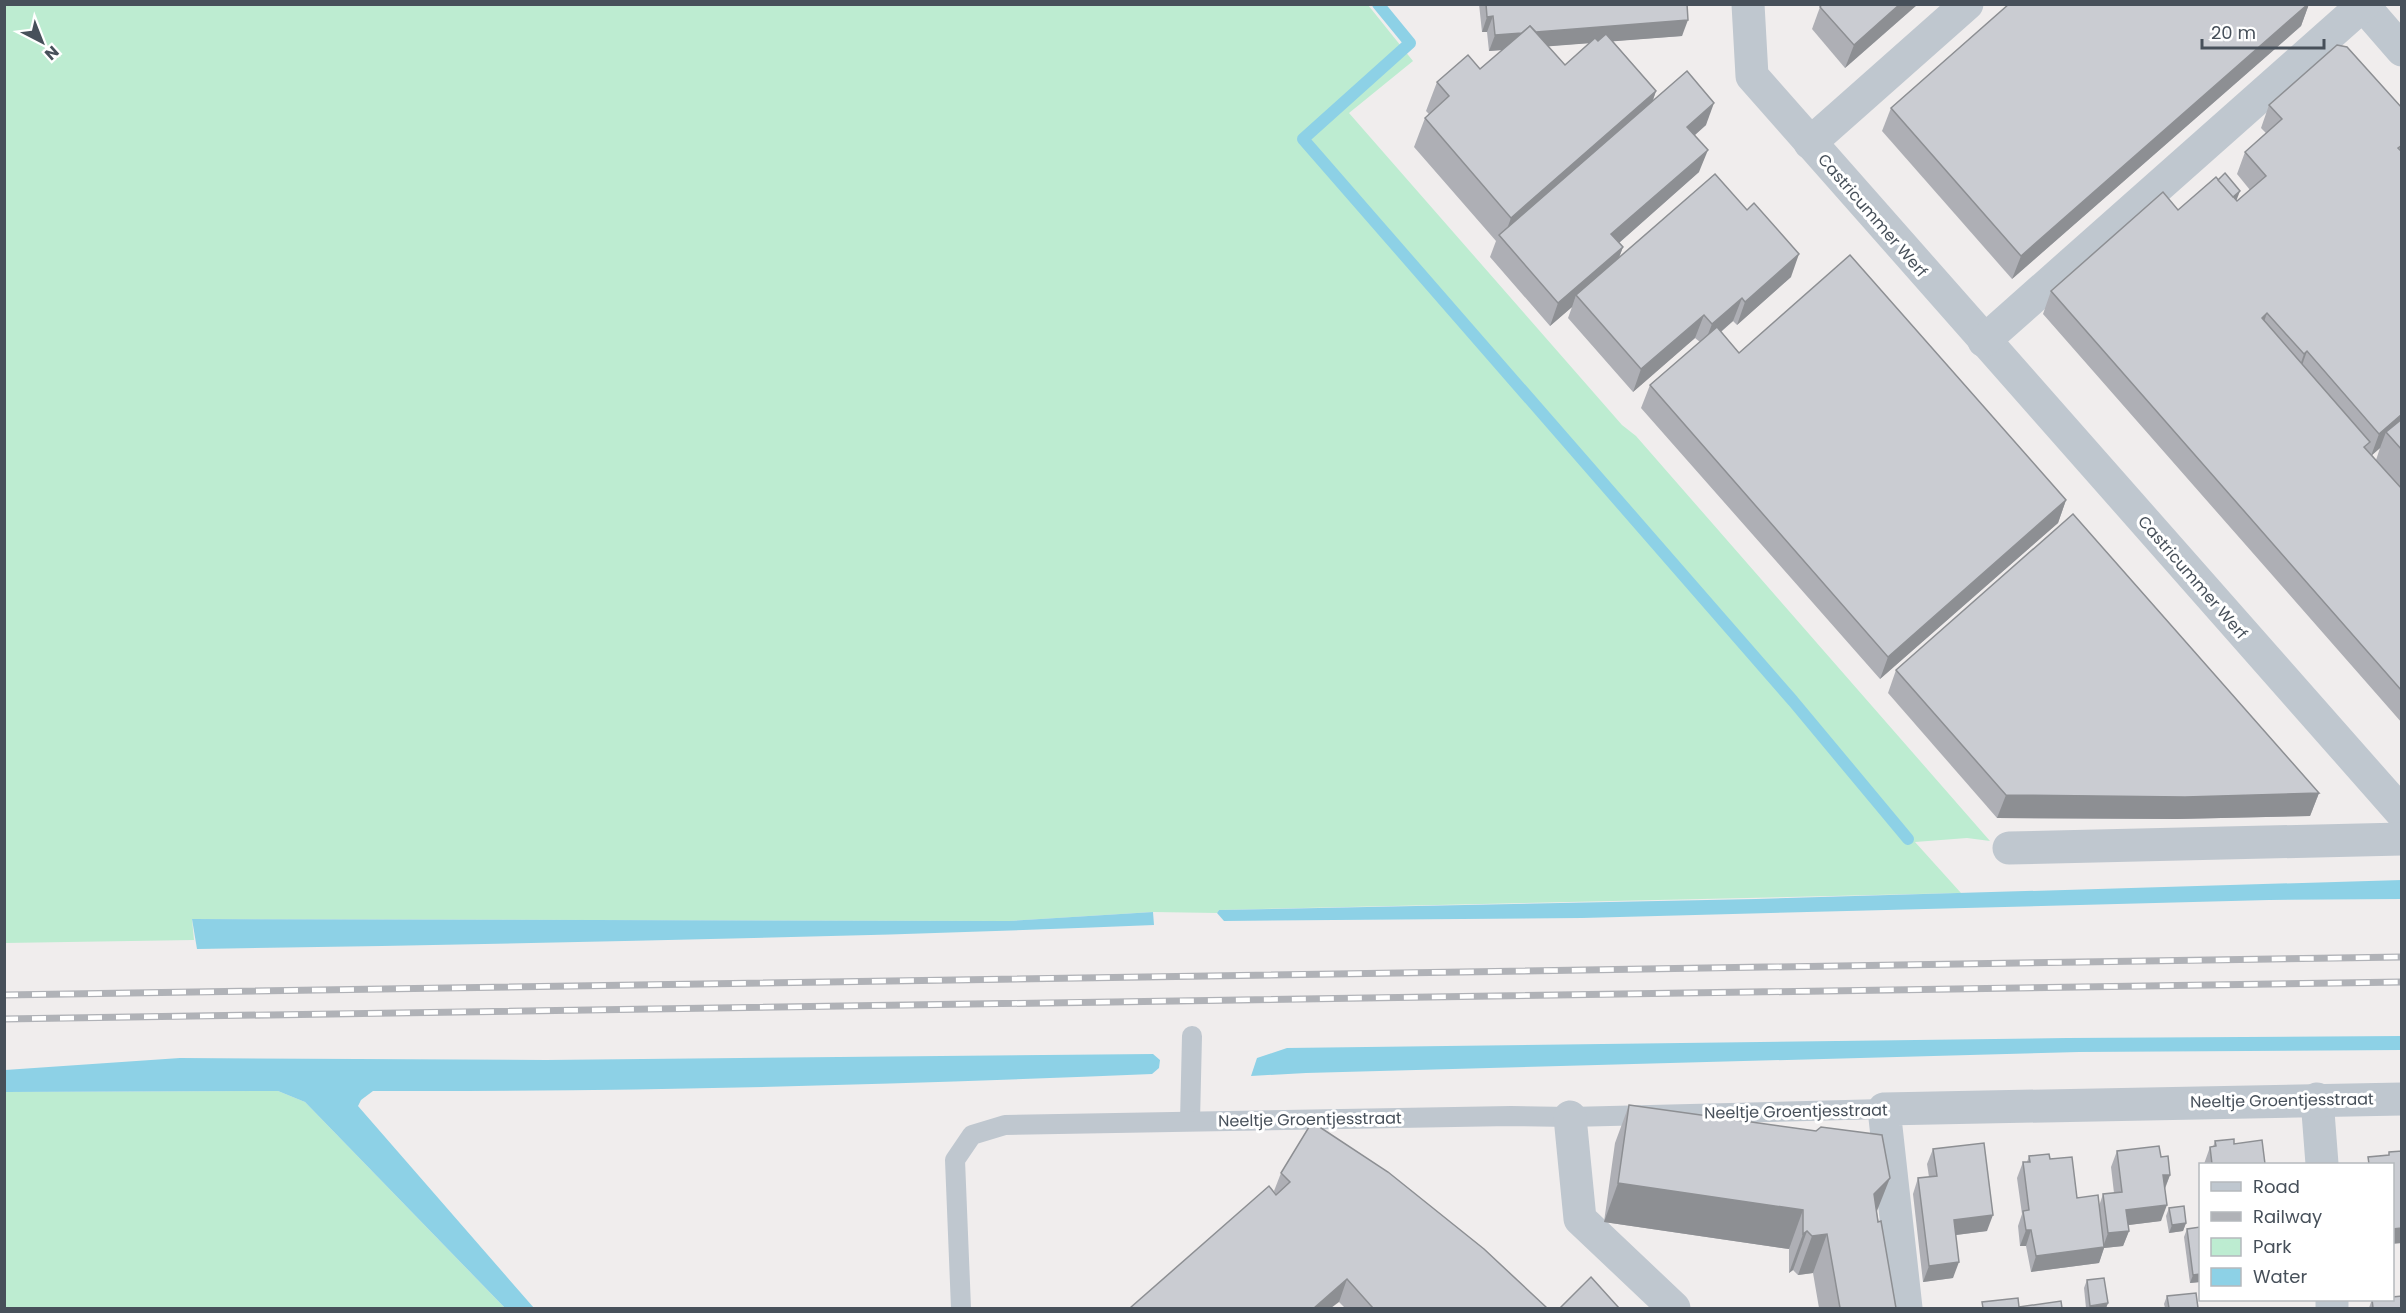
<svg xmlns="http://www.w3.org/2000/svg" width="2406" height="1313" font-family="Poppins,sans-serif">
<rect width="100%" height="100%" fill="#f0eded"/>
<g fill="#bdecd1">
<polygon points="4,5 1368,5 1413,61 1349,113 1622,425 1636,436 1990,841 1967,838 1915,842 1961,893 1219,910 1217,913 1153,912 1009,921 192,919 194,940 5,943"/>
<polygon points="278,1091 305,1102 505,1308 5,1308 4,1092"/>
</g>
<g fill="#8dd1e6">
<polygon points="2402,880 2401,899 2269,900 1582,918 1224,921 1217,913 1219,910 1756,899"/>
<path d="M1153 912 1154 925C835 938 516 944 197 949L192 919 1009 921Z"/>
<polygon points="2402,1036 2401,1050 2079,1052 1306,1073 1251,1076 1257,1058 1287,1048 2067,1038"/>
<path d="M1153 1054 1160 1060 1159 1068 1152 1074C892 1085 633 1092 373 1091L361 1100 358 1106 534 1308H505L305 1102 278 1091 4 1092 5 1070 180 1058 546 1060Z"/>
</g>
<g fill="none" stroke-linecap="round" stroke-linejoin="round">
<polyline stroke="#8dd1e6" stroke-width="12" points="1378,4 1410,43 1303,139 1793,701 1908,839"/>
<g stroke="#bfc7cf" stroke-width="20">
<polyline points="1190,1121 1192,1036"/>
<polyline points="961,1308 955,1160 972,1135 1005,1125 1511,1116 1570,1117 1884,1109"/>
</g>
<g stroke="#bfc7cf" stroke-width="33">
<polyline points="1748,4 1752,76 2402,813"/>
<polyline points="2362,4 2402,50"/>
<polyline points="1810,143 1967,4"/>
<polyline points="1984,341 2363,5"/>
<polyline points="2009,848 2402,839"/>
<polyline points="2317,1099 2322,1164"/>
<polyline points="1570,1117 1580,1219 1674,1308"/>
<polyline points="2332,1300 2332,1308"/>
<polyline points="1906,1308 1884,1109 2402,1099"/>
</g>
<g stroke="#b0b2b7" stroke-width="7">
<g id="rail">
<polyline points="4,995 2402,957"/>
<polyline points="4,1019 2402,982"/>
</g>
</g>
<use href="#rail" stroke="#fff" stroke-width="4.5" stroke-dasharray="14" stroke-linecap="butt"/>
</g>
<g fill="#aeafb5" fill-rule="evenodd">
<path d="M1479 4H1687L1682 36 1613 41 1656 91 1653 100 1706 125 1695 135 1699 172 1619 243 1623 247 1619 258 1791 277 1737 325 1733 321 1721 332 1739 353 2066 500 2058 523 1880 679 1641 408 1650 385 1700 342 1695 338 1633 392 1568 318 1572 307 1550 326 1490 257 1496 241 1414 147 1425 118 1429 114 1426 111 1437 82 1480 69 1503 50 1489 51 1487 32H1482ZM1589 43 1565 65 1548 46Z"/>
<polygon points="1822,4 1918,4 1845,68 1812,29 1820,7"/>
<polygon points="2009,4 2309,4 2301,26 2012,279 1882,131 1891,108"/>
<path d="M2269 105 2402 108V723L2043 314 2051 291 2178 210 2237 199 2236 200 2237 201 2250 190 2237 174 2245 152 2266 133 2261 128ZM2380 448 2376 460 2372 455Z"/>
<polygon points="1896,670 2319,793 2310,816 2177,819 1997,818 1888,693"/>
<polygon points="1629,1105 1877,1213 1896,1308 1819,1308 1813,1273 1798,1275 1793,1270 1789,1273 1789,1249 1604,1222 1615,1143"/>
<polygon points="2215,1141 2234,1144 2265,1164 2204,1164 2210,1147 2213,1147"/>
<polygon points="1933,1149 1987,1231 1956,1235 1953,1278 1923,1282 1913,1194 1918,1178 1929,1177 1927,1164"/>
<polygon points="2117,1151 2161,1157 2170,1175 2165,1189 2161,1221 2128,1225 2129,1231 2123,1246 2104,1248 2099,1263 2031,1272 2026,1246 2020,1246 2018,1226 2022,1214 2017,1178 2023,1162 2027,1162 2029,1156 2050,1159 2077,1198 2099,1206 2103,1194 2114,1193 2111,1167"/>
<polygon points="1281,1173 1547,1308 1345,1308 1339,1302 1274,1191"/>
<polygon points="2169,1208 2186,1223 2183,1231 2169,1233 2166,1216"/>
<polygon points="2200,1227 2200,1282 2190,1283 2184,1237 2187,1229"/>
<polygon points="2087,1280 2108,1303 2106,1308 2086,1308 2084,1288"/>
<polygon points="2167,1296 2198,1308 2165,1308 2164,1304"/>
<polygon points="2372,1299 2402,1308 2369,1308"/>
</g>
<g fill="#8d8f93">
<polygon points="1900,4 1918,4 1845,68 1854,45"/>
<polygon points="2308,4 2309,4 2301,26 2012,279 2021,256"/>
<polygon points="1493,16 1487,32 1482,32 1487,17"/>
<polygon points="1688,20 1682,36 1489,51 1495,35"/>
<polygon points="1656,91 1646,120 1503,240 1511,218"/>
<polygon points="1714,103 1706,125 1679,149 1687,127"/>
<polygon points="1708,150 1699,172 1603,257 1611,234"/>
<polygon points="2240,191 2237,199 2221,212 2224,204"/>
<polygon points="1623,247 1614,270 1576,295 1572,307 1550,326 1558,303"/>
<polygon points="1799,254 1791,277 1737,325 1745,302"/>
<polygon points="1742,298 1733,321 1703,347 1712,324"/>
<polygon points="2267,313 2259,336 2262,318"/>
<polygon points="1704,315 1695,338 1633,392 1641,369"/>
<polygon points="2307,351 2299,374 2296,377 2304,354"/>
<polygon points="2402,414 2402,429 2386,432 2380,448 2371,456 2379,434"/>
<polygon points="2066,500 2058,523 1880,679 1888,657"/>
<polygon points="2319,793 2310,816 2177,819 1997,818 2006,795"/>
<polygon points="2163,1175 2170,1175 2164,1190"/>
<polygon points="1890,1178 1875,1216 1874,1194"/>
<polygon points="1618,1183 1803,1210 1789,1249 1604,1222"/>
<polygon points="2167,1205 2161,1221 2121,1226 2126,1210"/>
<polygon points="1993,1215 1987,1231 1948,1236 1954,1220"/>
<polygon points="2186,1223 2183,1231 2169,1233 2172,1225"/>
<polygon points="2402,1228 2402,1243 2392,1244 2392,1229"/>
<polygon points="2026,1230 2031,1230 2026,1246 2020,1246"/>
<polygon points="1807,1231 1793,1270 1789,1273 1803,1234"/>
<polygon points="2129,1231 2123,1246 2104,1248 2099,1263 2031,1272 2036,1256 2103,1247 2108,1233"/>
<polygon points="1827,1234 1813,1273 1798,1275 1812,1236"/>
<polygon points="1959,1262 1953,1278 1923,1282 1929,1266"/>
<polygon points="2200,1274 2200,1282 2190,1283 2193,1275"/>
<polygon points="1347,1279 1339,1302 1331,1308 1314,1308"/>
<polygon points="2108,1303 2106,1308 2089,1308 2090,1306"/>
</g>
<g fill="#caccd2" stroke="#8d8f93" stroke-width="1.5">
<polygon points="1486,4 1687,4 1688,20 1536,32 1530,26 1522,33 1495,35 1493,16 1487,17"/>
<polygon points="1822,4 1900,4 1854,45 1820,7"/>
<polygon points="2009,4 2308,4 2021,256 1891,108"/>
<polygon points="1530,26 1565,65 1595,38 1598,41 1606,34 1656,91 1511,218 1425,118 1449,96 1437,82 1468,55 1480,69"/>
<polygon points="2337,45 2347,47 2402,108 2402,145 2398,148 2402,152 2402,414 2379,434 2307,351 2304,354 2267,313 2262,318 2370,442 2364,447 2402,489 2402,691 2051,291 2163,192 2178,210 2216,177 2237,201 2252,188 2266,176 2245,152 2282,119 2269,105"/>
<polygon points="1687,71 1714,103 1687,127 1708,150 1611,234 1623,247 1558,303 1499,235"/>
<polygon points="2225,173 2240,191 2233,197 2218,180"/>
<polygon points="1715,174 1747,210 1754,203 1799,254 1745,302 1742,298 1712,324 1704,315 1641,369 1576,295"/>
<polygon points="1850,255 2066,500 1888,657 1650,385 1717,327 1739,353"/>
<polygon points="2402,419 2402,450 2386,432"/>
<polygon points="2073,514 2319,793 2185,797 2006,795 1896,670"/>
<polygon points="1629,1105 1816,1131 1821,1127 1882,1135 1890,1178 1874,1194 1878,1222 1881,1221 1896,1308 1840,1308 1827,1234 1812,1236 1807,1231 1803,1234 1803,1210 1618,1183"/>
<polygon points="1312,1122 1388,1172 1484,1249 1547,1308 1373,1308 1347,1279 1314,1308 1130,1308 1269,1186 1276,1195 1290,1182 1281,1173"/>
<polygon points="2234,1139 2234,1144 2262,1140 2265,1164 2212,1164 2210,1147 2216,1146 2215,1141"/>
<polygon points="1984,1143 1993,1215 1954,1220 1959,1262 1929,1266 1918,1178 1937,1176 1933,1149"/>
<polygon points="2159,1146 2161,1157 2168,1156 2170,1175 2163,1175 2167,1205 2126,1210 2129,1231 2108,1233 2103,1194 2122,1192 2117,1151"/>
<polygon points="2402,1151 2402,1228 2392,1229 2392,1164 2369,1164 2368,1157 2389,1155 2389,1152"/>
<polygon points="2049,1154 2050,1159 2072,1157 2077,1198 2098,1195 2104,1247 2036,1256 2031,1230 2026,1230 2023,1211 2029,1210 2023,1162 2030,1162 2029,1156"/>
<polygon points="2184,1206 2186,1223 2172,1225 2169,1208"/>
<polygon points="2200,1227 2200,1274 2193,1275 2187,1229"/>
<polygon points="1591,1277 1619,1308 1560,1308"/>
<polygon points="2104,1278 2108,1303 2090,1306 2087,1280"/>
<polygon points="2196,1293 2198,1308 2169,1308 2167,1296"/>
<polygon points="2402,1296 2402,1308 2373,1308 2372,1299 2392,1299 2392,1297"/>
<polygon points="2018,1298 2019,1307 2061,1301 2062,1308 1983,1308 1982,1302"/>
</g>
<g text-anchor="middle" stroke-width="6" stroke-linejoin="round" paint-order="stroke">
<g font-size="16" fill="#47505a" stroke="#fff">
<text transform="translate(1873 215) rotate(49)" y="6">Castricummer Werf</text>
<text transform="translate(2193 577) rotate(49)" y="6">Castricummer Werf</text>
<text transform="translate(2282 1100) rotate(-1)" y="6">Neeltje Groentjesstraat</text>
<text transform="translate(1796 1111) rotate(-1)" y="6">Neeltje Groentjesstraat</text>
<text transform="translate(1310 1119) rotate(-1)" y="6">Neeltje Groentjesstraat</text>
</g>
</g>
<rect width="2406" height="1313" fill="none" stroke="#47505a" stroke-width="12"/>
<rect x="2199" y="1163" width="195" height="138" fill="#ffffff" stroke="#b5b9bd" stroke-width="1.5"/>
<rect x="2211" y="1182" width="30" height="9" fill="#bfc7cf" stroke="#b5b9bd" stroke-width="1.5"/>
<text x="2253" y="1193" font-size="18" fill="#47505a">Road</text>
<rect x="2211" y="1212" width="30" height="9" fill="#b0b2b7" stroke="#b5b9bd" stroke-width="1.5"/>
<text x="2253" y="1223" font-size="18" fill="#47505a">Railway</text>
<rect x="2211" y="1238" width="30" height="18" fill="#bdecd1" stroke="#b5b9bd" stroke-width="1.5"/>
<text x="2253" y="1253" font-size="18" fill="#47505a">Park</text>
<rect x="2211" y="1268" width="30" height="18" fill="#8dd1e6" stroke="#b5b9bd" stroke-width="1.5"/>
<text x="2253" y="1283" font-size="18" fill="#47505a">Water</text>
<g transform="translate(42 42) rotate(138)" stroke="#ffffff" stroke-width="4.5" paint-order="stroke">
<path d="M0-4.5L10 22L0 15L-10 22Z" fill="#47505a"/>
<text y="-9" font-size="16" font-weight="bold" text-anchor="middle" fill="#47505a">N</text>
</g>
<path d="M2202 39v9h122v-9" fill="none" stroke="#47505a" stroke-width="3"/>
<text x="2211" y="39" font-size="18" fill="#47505a" stroke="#ffffff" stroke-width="4.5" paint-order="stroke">20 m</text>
</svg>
